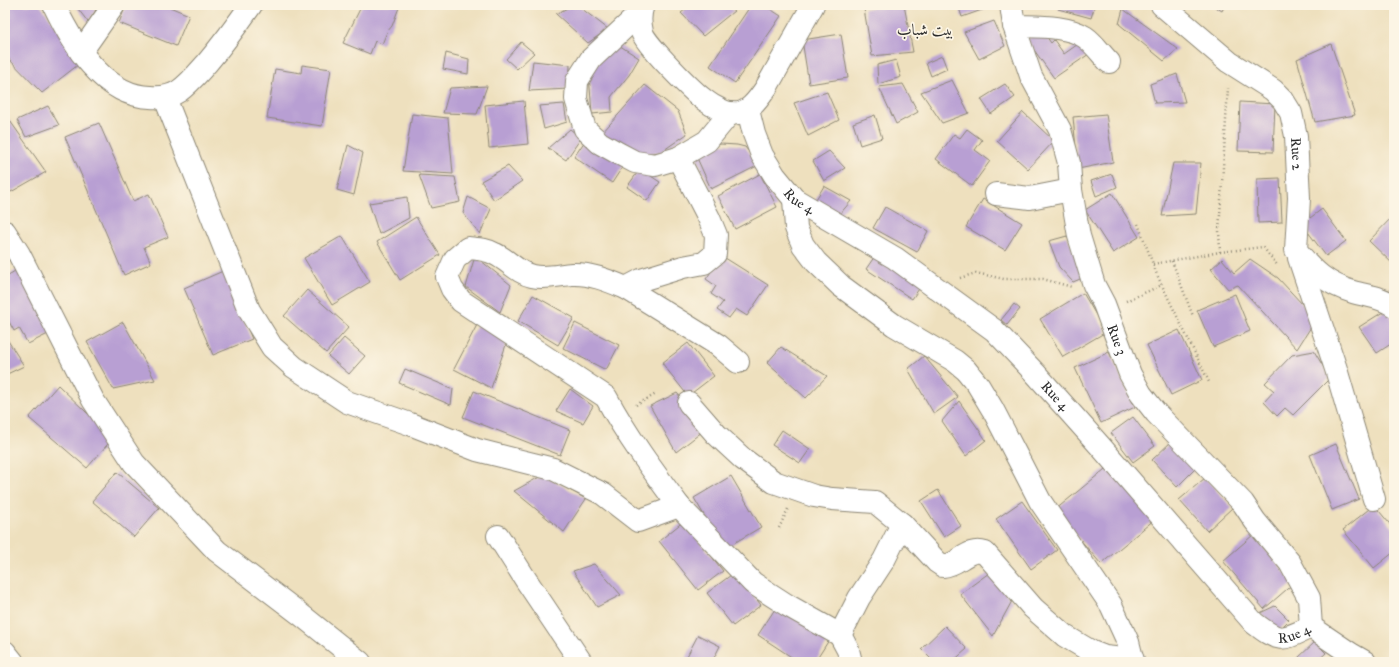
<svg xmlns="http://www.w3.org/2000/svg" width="1399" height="667" font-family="'IM FELL Great Primer',Amiri,serif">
<rect width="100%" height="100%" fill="#fcf5e5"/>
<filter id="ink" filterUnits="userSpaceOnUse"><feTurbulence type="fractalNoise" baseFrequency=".025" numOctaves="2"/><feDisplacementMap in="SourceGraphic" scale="8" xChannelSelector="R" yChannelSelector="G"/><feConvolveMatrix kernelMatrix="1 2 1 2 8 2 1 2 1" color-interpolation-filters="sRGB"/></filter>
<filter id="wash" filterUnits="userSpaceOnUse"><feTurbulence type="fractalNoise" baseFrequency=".012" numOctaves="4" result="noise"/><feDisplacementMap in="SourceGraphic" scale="16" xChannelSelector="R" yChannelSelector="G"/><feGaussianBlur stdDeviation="0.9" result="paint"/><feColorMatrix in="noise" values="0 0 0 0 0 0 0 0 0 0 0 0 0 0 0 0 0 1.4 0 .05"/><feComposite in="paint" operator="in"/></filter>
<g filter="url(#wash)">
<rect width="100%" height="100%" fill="#eee0be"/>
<g id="blocks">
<g fill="#b89fd3">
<polygon points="5,5 40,5 83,61 42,93 5,55"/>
<polygon points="75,5 89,5 96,10 88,22"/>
<polygon points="126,5 165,5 189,15 176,46 119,23"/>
<polygon points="362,5 400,5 392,26 387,32 382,44 375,41 370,54 343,43"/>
<polygon points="573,5 577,5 608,29 588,43 556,14"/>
<polygon points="691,5 725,5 734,11 703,36 681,13"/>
<polygon points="751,5 764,5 781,16 735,83 710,66"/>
<polygon points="904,5 913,52 872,56 864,9"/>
<polygon points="958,5 996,5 962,17"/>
<polygon points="1060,5 1095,5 1091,18 1058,9"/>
<polygon points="1212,5 1225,5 1222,11"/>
<polygon points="1123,9 1178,49 1164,61 1119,24"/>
<polygon points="994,21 1005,46 979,59 964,32"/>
<polygon points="1041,29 1051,43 1054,40 1064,54 1081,42 1089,54 1054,78 1027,40"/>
<polygon points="841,34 848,78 809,84 802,40"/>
<polygon points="521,42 534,53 517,69 506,59"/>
<polygon points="614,42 639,58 629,75 611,97 612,112 592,114 589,74"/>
<polygon points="1331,44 1355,115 1315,122 1297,59"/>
<polygon points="446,53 469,59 468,74 443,69"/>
<polygon points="942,56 947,69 931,76 926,63"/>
<polygon points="896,60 901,77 878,84 877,65"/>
<polygon points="533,61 570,65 569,89 529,91"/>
<polygon points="302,65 331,69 322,126 267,118 275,69 301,73"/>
<polygon points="1177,74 1185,102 1155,103 1150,84"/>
<polygon points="952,80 969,113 942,123 921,92"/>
<polygon points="903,84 918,112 896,124 879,87"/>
<polygon points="1005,84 1015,97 991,114 981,99"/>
<polygon points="645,85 678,111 687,134 661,152 630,155 601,134"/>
<polygon points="487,86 477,114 443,113 450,88"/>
<polygon points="827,92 839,120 808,136 794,103"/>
<polygon points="524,101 528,144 489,148 485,105"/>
<polygon points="1240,102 1275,104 1273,152 1238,151"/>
<polygon points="564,104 567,122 544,129 539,106"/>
<polygon points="48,106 59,125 26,137 17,120"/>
<polygon points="1023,112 1054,141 1028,169 997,141"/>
<polygon points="412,114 448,118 453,174 403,171"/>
<polygon points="1106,114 1113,162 1078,169 1073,117"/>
<polygon points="875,115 882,138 860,145 853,123"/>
<polygon points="8,118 46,172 11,192 5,185 5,120"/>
<polygon points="99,123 133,201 149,194 168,237 144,247 151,263 124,275 65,137"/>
<polygon points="570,129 581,138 566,160 548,148"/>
<polygon points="967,129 982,140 975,150 990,161 972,186 936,159 954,134 960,138"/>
<polygon points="587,138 625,163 612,183 574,157"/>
<polygon points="721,144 737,145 745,147 759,165 711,189 697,158 703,147"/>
<polygon points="348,145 363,153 354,195 337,190"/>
<polygon points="829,151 845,168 824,181 813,161"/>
<polygon points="1173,163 1201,163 1196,214 1162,216"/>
<polygon points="508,166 522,181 494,200 481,181"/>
<polygon points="640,169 660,182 647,201 627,187"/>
<polygon points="760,174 777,207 735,229 718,196"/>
<polygon points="1112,174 1117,187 1096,196 1091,181"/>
<polygon points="419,175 455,177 460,202 431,208"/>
<polygon points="1280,178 1282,222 1258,223 1257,179"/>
<polygon points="824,186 851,201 839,215 815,201"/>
<polygon points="1112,193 1139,237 1113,253 1085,210"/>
<polygon points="407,197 409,218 379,234 369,203"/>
<polygon points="468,197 491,209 480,234 463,213"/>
<polygon points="983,199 1022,223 1005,250 966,227"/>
<polygon points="885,207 928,231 917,252 873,228"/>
<polygon points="1322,209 1346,241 1326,256 1302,224"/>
<polygon points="1394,215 1394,265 1369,241"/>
<polygon points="416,217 440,255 400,280 377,242"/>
<polygon points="342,236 370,282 332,305 304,258"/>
<polygon points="1067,236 1085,277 1073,282 1059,267 1049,241"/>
<polygon points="5,252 9,260 5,262"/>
<polygon points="877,253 923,283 912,299 866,269"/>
<polygon points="475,256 511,285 500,312 466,287"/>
<polygon points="722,256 768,285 747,316 736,309 729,318 717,310 723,302 711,294 716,286 706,279"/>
<polygon points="1222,259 1234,273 1250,259 1278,278 1316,319 1297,349 1238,285 1228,289 1211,269"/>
<polygon points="20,268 54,331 28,344 19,328 14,331 5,314 5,277"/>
<polygon points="223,271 252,339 213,355 184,288"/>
<polygon points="307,290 349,327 326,353 284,316"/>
<polygon points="1083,293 1106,332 1063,357 1040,319"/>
<polygon points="1235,294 1250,331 1213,347 1197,310"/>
<polygon points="533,295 574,318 558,345 518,321"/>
<polygon points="1014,304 1020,309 1007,325 1001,320"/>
<polygon points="1386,310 1394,322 1394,342 1377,353 1359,327"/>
<polygon points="123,322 155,380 113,389 87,342"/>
<polygon points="478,323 507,342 491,388 454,369"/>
<polygon points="575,323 619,345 606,370 563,348"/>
<polygon points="1179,330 1202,380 1171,395 1147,345"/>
<polygon points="5,336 24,366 5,375"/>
<polygon points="344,338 365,356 349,374 328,356"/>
<polygon points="688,343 714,376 688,396 662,363"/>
<polygon points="781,347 827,376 806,398 767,363"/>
<polygon points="1314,351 1330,378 1293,415 1285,408 1277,416 1264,402 1274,391 1265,383 1292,355"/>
<polygon points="1109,352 1135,407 1101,423 1075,368"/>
<polygon points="924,356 958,397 934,414 908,369"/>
<polygon points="405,369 453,389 451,405 399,383"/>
<polygon points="58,385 113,438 87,468 29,418"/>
<polygon points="570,389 593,406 583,423 556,411"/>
<polygon points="474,391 570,430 560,455 463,417"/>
<polygon points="677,393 707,428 676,452 650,406"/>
<polygon points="959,401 986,440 966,456 942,421"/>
<polygon points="1133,417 1155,446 1133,462 1111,433"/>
<polygon points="782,430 810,449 800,463 772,445"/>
<polygon points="1173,440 1198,466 1177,487 1152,460"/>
<polygon points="1336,444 1359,499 1332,510 1310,455"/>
<polygon points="1110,465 1155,519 1101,564 1055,510"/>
<polygon points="117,472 159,508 134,537 92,501"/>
<polygon points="543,475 586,499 564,532 514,491"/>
<polygon points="731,476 761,527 724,549 694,498"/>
<polygon points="1205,478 1232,508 1207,531 1179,500"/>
<polygon points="938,490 961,526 944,537 921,501"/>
<polygon points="1022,501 1057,550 1031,569 996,519"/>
<polygon points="1374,505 1394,529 1394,552 1374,568 1343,530"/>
<polygon points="684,521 723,571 698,590 659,541"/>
<polygon points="1253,535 1294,583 1264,609 1223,561"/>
<polygon points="594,564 621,595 597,607 573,571"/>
<polygon points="735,572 761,605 733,626 707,593"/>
<polygon points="989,573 1012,601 993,636 960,594"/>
<polygon points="777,606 829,640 815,662 799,662 758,635"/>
<polygon points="1275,606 1289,620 1278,631 1260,613"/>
<polygon points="945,626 967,649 952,662 934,662 921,649"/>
<polygon points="698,635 720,646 712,662 684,662"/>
<polygon points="1315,642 1326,653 1316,662 1302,662 1298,658"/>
</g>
</g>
</g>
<g filter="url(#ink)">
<use href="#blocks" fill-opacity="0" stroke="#8c8674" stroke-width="1"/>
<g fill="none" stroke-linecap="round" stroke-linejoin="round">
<g stroke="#8c8674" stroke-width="24">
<g id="minor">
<path d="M54 5C72 43 103 96 150 97 161 98 170 97 179 91 190 83 198 73 207 63 223 44 237 25 251 5"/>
<path d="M643 5C640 13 640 24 642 32 645 44 695 94 706 101 711 105 725 113 731 113 747 116 758 100 766 88L813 5"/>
<path id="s1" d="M1011 5 1014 26 1031 76 1060 130 1069 163 1071 190 1079 236 1094 285 1104 304 1130 374 1141 394 1156 413 1243 503 1255 521 1290 563 1309 598 1311 627"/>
<path id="s2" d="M1162 5 1229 62 1273 90 1283 100 1291 113 1296 136 1299 198 1296 250C1313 271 1327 284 1353 292 1367 296 1382 297 1394 306"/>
<polyline points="640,13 591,59 577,81 576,99 585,129 600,143 618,153 635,162 655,165 678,158 707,141 730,113"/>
<path d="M1014 26C1035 27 1067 25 1085 37 1094 43 1101 54 1109 62"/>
<polyline points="81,52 114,5"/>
<polyline points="165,98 249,310 272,347 294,367 347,402 410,424 477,450 553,469 603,494 638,521 679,506 753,583 787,605 840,635 848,650 851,662"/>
<path id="s3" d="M748 110 754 134 762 155 775 176 794 199 895 258 994 330 1035 373 1101 447 1254 623C1281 644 1282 640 1311 627L1351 654 1365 662"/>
<path d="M678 158 709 218 716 235 715 254 704 263 683 267 641 280 626 288C609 281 590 273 572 274 559 275 545 279 532 276 518 273 508 260 495 254 486 249 478 249 468 248L455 259 447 277 452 289 461 301 606 397C627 436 653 471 679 506"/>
<polyline points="996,194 1030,198 1071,190"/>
<polyline points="794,199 796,228 803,245 816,262 841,286 894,325 955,361 966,370 978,385 993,410 1040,501 1111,605 1128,642 1133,662"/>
<polyline points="5,232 19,254 93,400 134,463 217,551 300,614 360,662"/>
<polyline points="1299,258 1336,369 1374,499"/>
<polyline points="626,288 718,345 738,362"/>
<path d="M689 403 716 434 743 459 774 482 814 496 832 499 875 502 902 524 937 562 943 566C960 565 967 547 985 553L1033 608 1065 636 1092 652 1105 657 1133 660"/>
<polyline points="498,536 526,580 581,662"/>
<polyline points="840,635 859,598 884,560 902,524"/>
<polyline points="5,652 13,662"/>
</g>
</g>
<g stroke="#8c8674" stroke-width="2.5" stroke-dasharray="1 3" stroke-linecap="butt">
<polyline points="1138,224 1157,275 1210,384"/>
<polyline points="1220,252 1263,247 1278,266"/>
<polyline points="1172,261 1193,316"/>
<polyline points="1153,264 1220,252 1219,231 1228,88"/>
<polyline points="960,278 976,273 1004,279 1043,279 1072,287"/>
<polyline points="1126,301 1162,285"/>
<polyline points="636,405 656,394"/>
<polyline points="779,528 788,509"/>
</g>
<use href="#minor" stroke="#fff" stroke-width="22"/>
</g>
</g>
<g text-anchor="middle" stroke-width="3.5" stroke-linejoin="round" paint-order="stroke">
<g font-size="14" fill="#2b2b2b" stroke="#fcf5e5">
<text dy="5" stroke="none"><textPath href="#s2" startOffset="211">Rue 2</textPath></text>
<text dy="5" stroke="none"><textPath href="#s3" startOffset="107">Rue 4</textPath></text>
<text dy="5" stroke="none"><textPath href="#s1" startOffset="354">Rue 3</textPath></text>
<text dy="5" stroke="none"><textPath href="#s3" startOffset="431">Rue 4</textPath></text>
<text dy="5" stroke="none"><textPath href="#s3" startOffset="778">Rue 4</textPath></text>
</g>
<g font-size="16" fill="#2b2b2b" stroke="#fcf5e5">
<text x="925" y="35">بيت شباب</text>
</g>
</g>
<rect width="1399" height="667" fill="none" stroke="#fcf5e5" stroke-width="20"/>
</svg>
